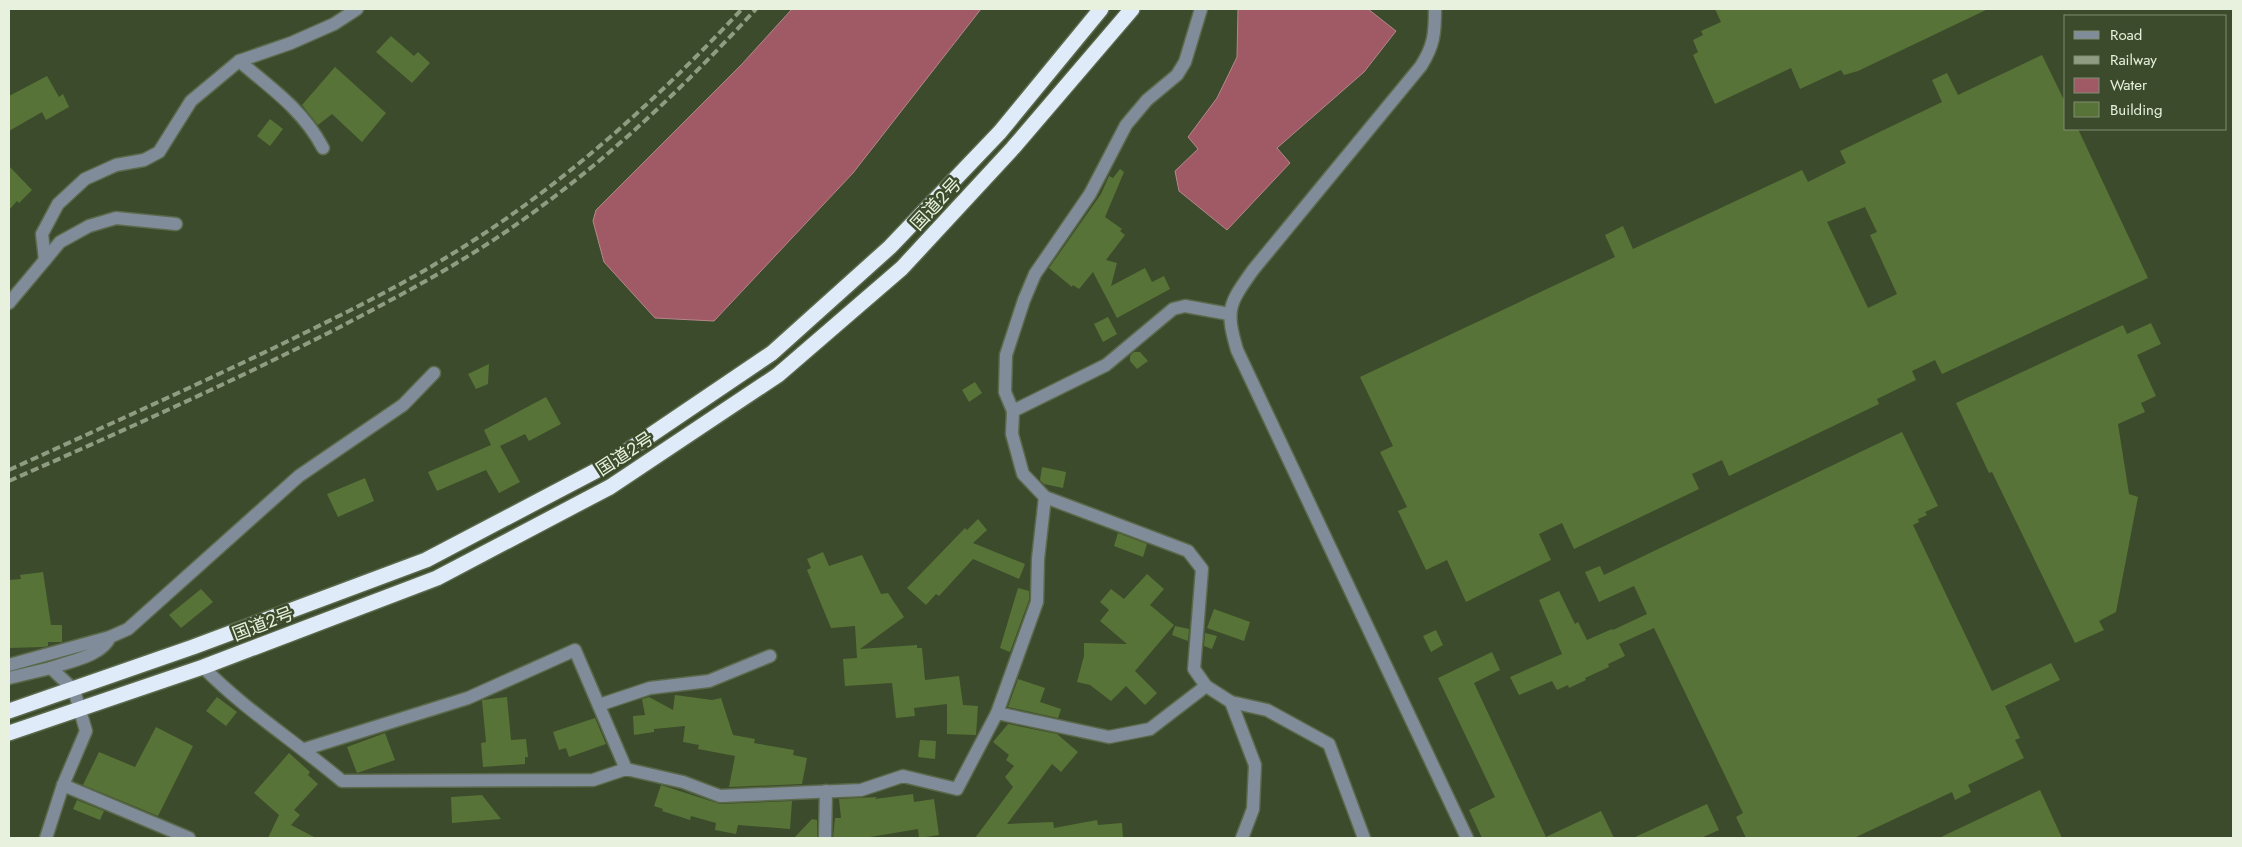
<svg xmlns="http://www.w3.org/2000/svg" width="2242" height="847" font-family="Jost,'Noto Sans JP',sans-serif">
<rect width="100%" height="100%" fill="#3c4b2b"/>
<g fill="#a05a66" stroke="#b5878a">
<polygon points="792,9 981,9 853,173 714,321 655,318 604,262 593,221 596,210 742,64"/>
<polygon points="1238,9 1368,9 1396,31 1364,72 1277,148 1290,163 1227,230 1179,191 1175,171 1198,149 1188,137 1217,98 1237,57"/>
</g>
<g fill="#587337" fill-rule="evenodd">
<polygon points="1715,9 1988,9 1858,71 1844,75 1841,70 1800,89 1791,68 1715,104 1693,55 1698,52 1693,40 1703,35 1701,31 1721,22"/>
<polygon points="391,36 414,56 418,52 430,63 412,83 376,52"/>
<path d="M2042 55 2066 104V129H2078L2148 278 1942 374 1935 360 1912 371 1916 380 1877 399 1879 404 1729 476 1722 460 1692 474 1699 489 1574 549 1562 523 1539 534 1551 560 1466 602 1447 560 1426 570 1398 511 1407 507 1380 452 1393 446 1360 377 1615 257 1605 235 1623 226 1633 249 1802 170 1808 182 1846 163 1840 151 1942 102 1932 80 1947 73 1958 95ZM1865 207 1877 232 1870 235 1897 294 1868 308 1827 222Z"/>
<polygon points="335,67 386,113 362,142 332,114 318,125 302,105"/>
<polygon points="47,76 59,97 63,94 69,107 46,120 42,112 9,131 9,96"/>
<polygon points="270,119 283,129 270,146 257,136"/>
<polygon points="9,166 32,190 19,203 17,201 9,210"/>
<polygon points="1120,169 1124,172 1105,217 1122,229 1120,231 1125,235 1106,260 1117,263 1111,286 1145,268 1152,282 1164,276 1170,289 1117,318 1093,272 1079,289 1073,285 1072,287 1049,268 1101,194 1109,176 1113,178"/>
<polygon points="1108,317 1117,334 1103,342 1094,324"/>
<polygon points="2151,323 2161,344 2137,355 2156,396 2141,403 2145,412 2118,424 2129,494 2138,497 2116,612 2099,621 2104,630 2075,643 1992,472 1989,473 1956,403 2123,325 2127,334"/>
<polygon points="1134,352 1140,352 1148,361 1137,369 1130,361 1130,356"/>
<polygon points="489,364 488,384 476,389 468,374"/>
<polygon points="975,382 982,393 969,402 962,390"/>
<polygon points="546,397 561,424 529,441 525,434 500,446 520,482 499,493 486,470 437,491 428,472 491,445 484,430"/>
<polygon points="1902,432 1938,506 1925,512 1927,515 1918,519 1919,522 1913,525 1992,691 2051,663 2060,680 2005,706 2020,738 2015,740 2024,758 1968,785 1971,792 1955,800 1952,792 1854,838 1746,838 1736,817 1743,813 1654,628 1619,644 1625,656 1608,664 1609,667 1585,678 1586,680 1569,688 1568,685 1557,690 1552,681 1519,695 1510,677 1562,654 1539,600 1559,591 1575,624 1578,622 1587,640 1612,629 1613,630 1647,614 1634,586 1599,602 1585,572 1600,566 1604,575"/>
<polygon points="1042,467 1066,472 1063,488 1044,484 1040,480"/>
<polygon points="365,478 374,501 338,517 327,494"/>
<polygon points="978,519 987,530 973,543 1025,564 1019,579 973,559 939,596 936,594 926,605 907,588 965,528 967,530"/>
<polygon points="1118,533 1147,544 1143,557 1114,546"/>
<polygon points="823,552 829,566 862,555 881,594 888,593 904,617 860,649 917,645 917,648 922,648 925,680 959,676 963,705 978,706 976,735 947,734 947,704 914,708 915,716 896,718 892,683 845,686 843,659 857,658 855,626 831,628 807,570 811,568 807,559"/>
<polygon points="43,572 51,625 62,625 62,642 48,642 48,646 43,647 9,648 9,580 21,579 20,575"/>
<polygon points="1147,574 1164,589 1150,605 1174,625 1135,671 1157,693 1145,705 1126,686 1111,701 1090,685 1077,682 1084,656 1084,643 1127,644 1100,621 1109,610 1100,602 1111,589 1124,599"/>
<polygon points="1018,588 1029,591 1029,600 1010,652 1000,648"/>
<polygon points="201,589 213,602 181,628 169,615"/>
<polygon points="1214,609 1250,622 1244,641 1207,628"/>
<polygon points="1175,626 1189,629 1188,641 1172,635"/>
<polygon points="1436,630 1443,645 1431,652 1423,636"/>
<polygon points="1205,633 1217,636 1212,649 1204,646"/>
<polygon points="1492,652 1500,670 1474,683 1546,837 1601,811 1614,838 1482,838 1469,810 1495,797 1438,678"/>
<polygon points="1018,679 1045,688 1040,702 1061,709 1058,718 1008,707"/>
<polygon points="675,695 712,700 721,698 733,735 755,739 754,743 794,750 793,755 807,758 802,784 729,787 735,756 698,749 699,745 683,742 685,726 654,729 654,732 634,735 633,716 645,715 642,699 649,697 673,710"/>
<polygon points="217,697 237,712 226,726 206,711"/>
<polygon points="507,697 511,740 526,739 528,757 525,757 525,764 483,767 481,743 486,742 482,700"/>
<polygon points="595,718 606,744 569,757 566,748 559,750 553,732"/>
<polygon points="1008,724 1057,734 1078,752 1061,772 1052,764 1007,824 1053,822 1054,828 1097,820 1098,825 1122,823 1123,838 975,838 1013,787 1005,777 1014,766 1006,760 1009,755 993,742"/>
<polygon points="156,727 193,746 158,816 83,785 99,752 135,767"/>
<polygon points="385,733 395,760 357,773 347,747"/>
<polygon points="920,740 936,741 935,759 918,757"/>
<polygon points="289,753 310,772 308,775 318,784 294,810 300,815 291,825 316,838 268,838 279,815 254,793"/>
<polygon points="661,785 720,804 792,801 790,829 738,825 736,834 715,830 716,823 691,816 690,820 662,811 663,809 654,806"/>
<polygon points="2040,790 2062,838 1939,838 1998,810"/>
<polygon points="913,794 914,802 934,799 939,835 919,838 918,829 864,838 833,838 835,818 841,818 839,799 877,797 875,799"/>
<polygon points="482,795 501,819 452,823 451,797"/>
<polygon points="77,800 104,811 100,820 73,809"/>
<polygon points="1707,804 1719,830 1701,838 1633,838"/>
<polygon points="812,819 817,820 817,838 794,838"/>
</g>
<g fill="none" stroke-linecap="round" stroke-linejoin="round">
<g stroke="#5b694b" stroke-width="15">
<g id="minor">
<path d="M1435 9C1435 34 1434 45 1421 66L1253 270C1229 304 1225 309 1237 350L1467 838"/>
<path d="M239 61C271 88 303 110 323 148"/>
<polyline points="45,260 42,234 58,204 85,179 116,165 144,160 159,152 191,101 239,61 291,43 334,24 357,9"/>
<polyline points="9,303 60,242 89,226 116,218 176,224"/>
<polyline points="1229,314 1185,306 1173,309 1106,365 1013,411 1012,434 1023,474 1045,497 1188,551 1202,569 1194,669 1206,686 1231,702 1267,710 1329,744 1364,838"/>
<polyline points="1013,411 1005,392 1006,355 1024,300 1035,274 1090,194 1126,125 1147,100 1177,75 1185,62 1201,9"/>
<polyline points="9,665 110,637"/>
<path d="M203 667C245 710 296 742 342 781L593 780 626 769 683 782 720 796 861 790 903 776 957 789 997 713 1037 602 1038 559 1045 497"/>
<path d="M51 668C70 661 102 656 110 637L128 629 299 476 403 405 434 373"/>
<polyline points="9,678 51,668 74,690 86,731 63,785 46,838"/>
<polyline points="1231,702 1255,765 1253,809 1242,838"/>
<polyline points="599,705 650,688 709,681 770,656"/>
<polyline points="997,713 1109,737 1150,729 1206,686"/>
<polyline points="305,749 468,698 575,650 626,769"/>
<polyline points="63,785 189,838"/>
<polyline points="825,838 826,791"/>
</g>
</g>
<g stroke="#5b694b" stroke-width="18">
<g id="highway">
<polyline points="9,711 193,647 426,560 605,466 772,353 890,247 1000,132 1101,9"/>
<polyline points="9,733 203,667 437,578 610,487 778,375 902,268 1013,148 1132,9"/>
</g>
</g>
<use href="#minor" stroke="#808c99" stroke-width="12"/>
<use href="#highway" stroke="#dfebf8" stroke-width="15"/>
<g stroke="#8f9c82" stroke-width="4" stroke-dasharray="8 4" stroke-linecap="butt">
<path d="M9 470C101 428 193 387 284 343 339 316 395 289 447 257 558 190 654 103 742 9"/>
<path d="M9 481C120 432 230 383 338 328 401 295 466 261 524 219 610 158 685 86 756 9"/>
</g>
</g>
<g text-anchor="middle" stroke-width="5" stroke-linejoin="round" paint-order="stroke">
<g font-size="18" fill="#e7f1dd" stroke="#3c4b2b">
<text transform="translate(936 204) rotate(-47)" y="6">国道2号</text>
<text transform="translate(625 454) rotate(-33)" y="6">国道2号</text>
<text transform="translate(263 624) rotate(-21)" y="6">国道2号</text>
</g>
</g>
<rect width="2242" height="847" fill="none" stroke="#e7f1dd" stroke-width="20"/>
<rect x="2064" y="15" width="162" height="115" fill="#3c4b2b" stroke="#808d72"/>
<rect x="2074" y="31" width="25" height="8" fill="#808c99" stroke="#808d72"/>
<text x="2110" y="40" font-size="15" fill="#e7f1dd">Road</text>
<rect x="2074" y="56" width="25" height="8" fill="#8f9c82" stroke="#808d72"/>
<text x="2110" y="65" font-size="15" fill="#e7f1dd">Railway</text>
<rect x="2074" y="78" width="25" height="15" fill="#a05a66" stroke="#808d72"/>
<text x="2110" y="90" font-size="15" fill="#e7f1dd">Water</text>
<rect x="2074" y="102" width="25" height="15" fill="#587337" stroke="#808d72"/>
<text x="2110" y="115" font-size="15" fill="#e7f1dd">Building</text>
</svg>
